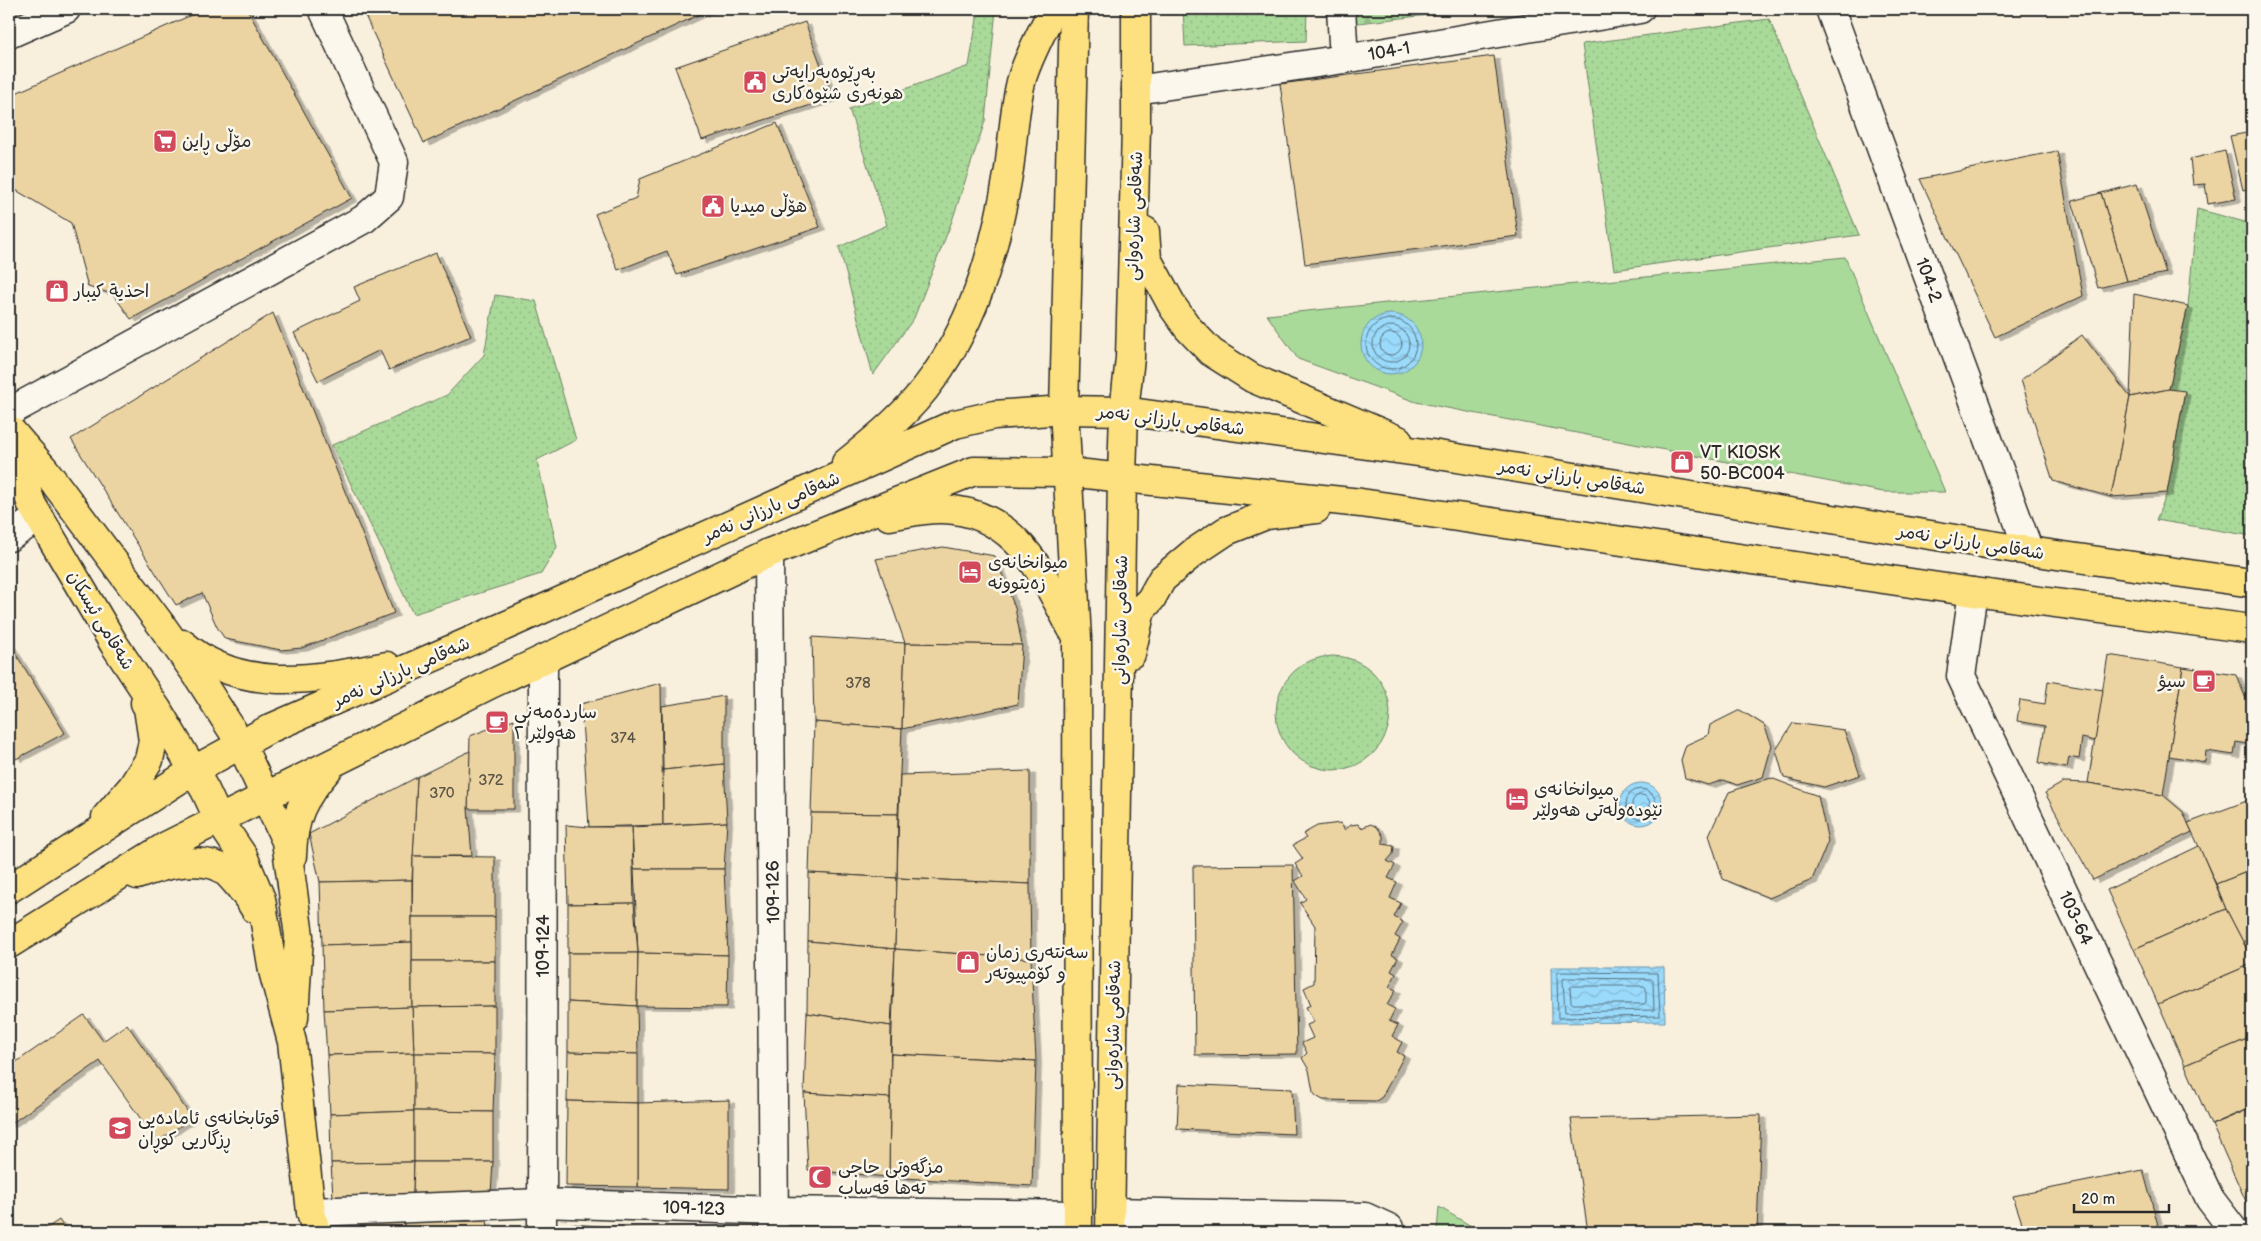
<svg xmlns="http://www.w3.org/2000/svg" width="2261" height="1241" font-family="'Balsamiq Sans','Playpen Sans Arabic',sans-serif">
<defs>
<pattern id="grass-dots" width="8" height="8" patternUnits="userSpaceOnUse" patternTransform="scale(1.25)"><rect width="8" height="8" fill="#aada9a"/><path d="M2 2h.1M6 6h.1" fill="none" stroke="#92bb85" stroke-width="1.8" stroke-linecap="round"/></pattern>
<pattern id="forest-firs" width="22" height="20" patternUnits="userSpaceOnUse" patternTransform="scale(1.25)"><rect width="22" height="20" fill="#aada9a"/><path d="M5 1l3.5 6h-7zM16 11l3.5 6h-7z" fill="#92bb85"/></pattern>
<pattern id="water-waves" width="16" height="10" patternUnits="userSpaceOnUse" patternTransform="scale(1.25)"><rect width="16" height="10" fill="#9adafb"/><path d="M0 5q4-4 8 0t8 0" fill="none" stroke="#85bbd7"/></pattern>
<filter id="shadow"><feDropShadow dx="5.5" dy="3" stdDeviation="0" flood-color="#0004"/></filter>
</defs>
<rect width="100%" height="100%" fill="#f8f0dd"/>
<filter id="ink" filterUnits="userSpaceOnUse"><feTurbulence type="fractalNoise" baseFrequency=".02" numOctaves="2"/><feDisplacementMap in="SourceGraphic" scale="10" xChannelSelector="R" yChannelSelector="G"/><feConvolveMatrix kernelMatrix="1 2 1 2 8 2 1 2 1" color-interpolation-filters="sRGB"/></filter>
<g filter="url(#ink)">
<g fill="url(#grass-dots)" stroke="#6a8262">
<polygon points="975,9 996,9 985,121 952,221 914,318 873,375 839,247 887,225 849,109 969,66 977,19"/>
<polygon points="1183,9 1307,9 1306,41 1185,46"/>
<polygon points="1769,19 1859,235 1614,270 1582,44"/>
<polygon points="2197,209 2252,224 2252,536 2156,520 2167,493 2185,392 2169,389 2188,306"/>
<polygon points="495,295 536,301 576,440 537,460 557,547 541,574 413,614 332,445 447,395 484,355"/>
<circle cx="1333" cy="713" r="57"/>
</g>
<polygon fill="url(#forest-firs)" stroke="#6a8262" points="1352,9 1479,9 1350,24"/>
<g fill="#aada9a" stroke="#6a8262">
<polygon points="1845,257 1945,492 1883,492 1416,402 1298,359 1267,315"/>
<polygon points="1439,1207 1481,1232 1437,1232"/>
</g>
<g fill="url(#water-waves)" stroke="#6e94a8">
<circle cx="1391" cy="344" r="30"/>
<circle cx="1641" cy="804" r="21"/>
<polygon points="1551,967 1664,967 1665,1022 1552,1023"/>
</g>
<g fill="none" stroke-linecap="round" stroke-linejoin="round">
<g stroke="#57717e" stroke-width="1">
<circle cx="1391" cy="344" r="25"/>
<circle cx="1391" cy="344" r="18"/>
<circle cx="1391" cy="344" r="11"/>
<circle cx="1641" cy="804" r="15"/>
<circle cx="1641" cy="804" r="9"/>
<polygon points="1559,972 1658,973 1660,1016 1558,1018 1557,975"/>
<polygon points="1565,978 1651,979 1653,981 1654,1010 1565,1012 1563,981"/>
<polygon points="1573,986 1644,986 1646,988 1646,1002 1644,1004 1573,1004 1571,1002 1570,988"/>
</g>
</g>
<g fill="#ecd4a2" stroke="#2b2b2b" filter="url(#shadow)">
<polygon points="205,9 247,9 352,198 131,319 113,294 88,287 71,223 9,186 9,96"/>
<polygon points="362,9 711,9 424,143"/>
<polygon points="805,22 833,98 702,140 675,67"/>
<polygon points="1494,56 1518,236 1305,264 1280,84"/>
<polygon points="777,123 820,227 677,275 667,251 618,270 595,214 636,198 640,179"/>
<polygon points="2252,132 2252,188 2243,190 2230,136"/>
<polygon points="2057,151 2083,296 1995,337 1920,179"/>
<polygon points="2225,151 2236,199 2208,204 2205,184 2193,185 2190,159"/>
<polygon points="2137,184 2166,273 2127,281 2101,193"/>
<polygon points="2101,193 2127,281 2098,288 2072,201"/>
<polygon points="436,253 471,336 389,370 380,350 318,381 294,333 360,301 354,287"/>
<polygon points="2134,294 2188,306 2169,389 2130,397"/>
<polygon points="273,313 394,613 302,648 281,650 225,639 217,627 202,593 176,605 71,439"/>
<polygon points="2082,335 2130,397 2111,497 2053,481 2021,380"/>
<polygon points="2169,389 2185,391 2167,493 2111,497 2130,397"/>
<polygon points="943,547 995,556 1015,608 1022,645 905,643 876,559"/>
<polygon points="812,637 905,643 902,729 814,722"/>
<polygon points="9,643 65,733 16,759 9,747"/>
<polygon points="905,643 1022,645 1018,704 902,729"/>
<polygon points="2108,655 2183,667 2163,795 2088,783"/>
<polygon points="2183,667 2236,675 2252,713 2252,745 2236,742 2234,755 2206,751 2205,762 2169,756"/>
<polygon points="2048,681 2103,690 2095,741 2082,738 2079,759 2069,757 2067,768 2039,763 2045,726 2017,721 2020,700 2045,704"/>
<polygon points="661,683 663,825 589,827 581,704"/>
<polygon points="724,696 724,764 663,770 662,706"/>
<polygon points="1740,710 1764,725 1772,745 1763,777 1737,785 1724,780 1708,785 1685,778 1681,760 1686,745 1708,735 1710,725"/>
<polygon points="514,719 514,809 468,809 470,736"/>
<polygon points="814,722 902,729 898,814 811,813"/>
<polygon points="1793,723 1844,730 1860,775 1824,787 1784,778 1776,750"/>
<polygon points="470,751 468,809 472,856 413,856 417,777"/>
<polygon points="724,764 727,822 663,825 663,770"/>
<polygon points="1030,771 1030,884 897,878 900,775"/>
<polygon points="417,777 412,880 320,882 309,834"/>
<polygon points="1771,778 1818,796 1828,841 1812,880 1769,898 1723,879 1709,835 1729,792"/>
<polygon points="2064,782 2088,783 2163,795 2183,812 2192,832 2093,880 2045,793"/>
<polygon points="2252,799 2252,870 2216,884 2188,823"/>
<polygon points="811,813 898,814 897,878 809,873"/>
<polygon points="727,822 724,869 634,869 632,827"/>
<polygon points="1340,823 1345,830 1351,825 1358,824 1361,828 1371,824 1378,828 1383,836 1383,844 1394,846 1393,854 1387,861 1395,865 1388,878 1397,882 1390,898 1401,903 1394,917 1403,922 1395,936 1400,939 1392,955 1398,958 1391,971 1396,974 1389,987 1396,990 1387,1005 1395,1009 1389,1021 1398,1025 1392,1036 1402,1042 1397,1052 1404,1056 1382,1097 1376,1101 1323,1100 1316,1096 1313,1092 1309,1070 1302,1058 1307,1053 1302,1043 1313,1038 1307,1025 1314,1022 1306,1007 1311,1005 1304,988 1314,983 1315,926 1300,903 1306,899 1295,881 1303,876 1295,864 1303,859 1293,845 1306,838 1303,834 1317,826"/>
<polygon points="566,825 589,827 632,827 634,903 568,904"/>
<polygon points="2199,846 2226,909 2134,949 2107,890"/>
<polygon points="413,856 495,857 495,917 412,917"/>
<polygon points="1293,865 1297,1054 1195,1055 1193,866"/>
<polygon points="634,869 724,869 728,955 638,953"/>
<polygon points="2252,870 2252,938 2243,942 2226,909 2216,884"/>
<polygon points="809,873 897,878 895,949 808,941"/>
<polygon points="897,878 1030,884 1031,959 895,949"/>
<polygon points="412,880 412,942 322,945 320,882"/>
<polygon points="634,903 638,953 568,953 568,904"/>
<polygon points="2226,909 2252,959 2252,964 2158,1004 2134,949"/>
<rect x="412" y="917" width="83" height="44"/>
<polygon points="2252,938 2252,959 2243,942"/>
<polygon points="808,941 895,949 891,1026 807,1013"/>
<polygon points="412,942 412,1007 324,1010 322,945"/>
<polygon points="895,949 1031,959 1036,1061 891,1054"/>
<polygon points="568,953 638,953 637,1006 568,1002"/>
<polygon points="638,953 728,955 727,1007 637,1006"/>
<polygon points="412,961 495,961 495,1006 412,1007"/>
<polygon points="2252,964 2252,1037 2185,1065 2158,1004"/>
<polygon points="568,1002 637,1006 638,1054 568,1052"/>
<polygon points="495,1006 495,1054 414,1053 412,1007"/>
<polygon points="412,1007 414,1053 327,1055 324,1010"/>
<polygon points="807,1013 891,1026 890,1098 804,1093"/>
<polygon points="84,1015 103,1041 127,1024 192,1118 157,1142 100,1061 9,1125 9,1067"/>
<polygon points="2252,1037 2252,1107 2211,1125 2185,1065"/>
<polygon points="568,1052 638,1054 638,1103 567,1101"/>
<polygon points="414,1053 414,1111 330,1114 327,1055"/>
<polygon points="414,1053 495,1054 493,1112 414,1111"/>
<polygon points="891,1054 1036,1061 1032,1186 889,1177"/>
<polygon points="1179,1084 1292,1089 1294,1134 1177,1129"/>
<polygon points="804,1093 890,1098 889,1177 808,1170"/>
<polygon points="729,1100 729,1189 638,1187 638,1103"/>
<polygon points="567,1101 638,1103 638,1187 566,1186"/>
<polygon points="2252,1108 2252,1194 2244,1197 2212,1125"/>
<polygon points="414,1111 414,1162 331,1163 330,1114"/>
<polygon points="414,1111 493,1112 493,1162 414,1162"/>
<polygon points="1761,1115 1757,1232 1588,1232 1571,1119"/>
<polygon points="414,1162 413,1195 333,1197 331,1163"/>
<polygon points="414,1162 493,1162 491,1194 413,1195"/>
<polygon points="2143,1170 2159,1229 2140,1232 2025,1232 2013,1196"/>
<polygon points="2252,1194 2252,1214 2244,1197"/>
<polygon points="351,1219 404,1222 404,1232 354,1232"/>
<polygon points="59,1220 67,1232 41,1232"/>
<polygon points="487,1221 489,1232 404,1232 404,1222"/>
<polygon points="571,1224 637,1229 637,1232 571,1232"/>
<polygon points="637,1229 727,1230 727,1232 637,1232"/>
</g>
<g fill="none" stroke-linecap="round" stroke-linejoin="round">
<g stroke="#2b2b2b" stroke-width="31">
<g id="minor">
<polyline points="1341,9 1344,59"/>
<polyline points="1830,9 2029,551"/>
<polyline points="9,34 66,9"/>
<polyline points="1136,90 1344,59 1640,9"/>
<polyline points="9,412 364,219 389,197 394,162 323,9"/>
<polyline points="9,537 30,523"/>
<polyline points="769,553 774,1232"/>
<polyline points="1973,592 1961,676 2210,1199 2235,1232"/>
<polyline points="311,1212 542,1203 774,1211 1078,1215"/>
<polyline points="1110,1212 1365,1217 1389,1228 1390,1232"/>
<polyline points="542,1232 543,659"/>
</g>
</g>
<g stroke="#2b2b2b" stroke-width="31">
<g id="major">
<polyline points="1074,9 1064,410 1077,639 1078,1232"/>
<polyline points="1145,231 1147,259 1173,307 1188,328 1211,352 1252,378 1398,440"/>
<polyline points="11,431 45,470 162,626 197,675 241,744 286,841 299,936 294,1018"/>
<polyline points="9,443 32,505 114,644 157,709 205,790 219,820 243,856 261,899 273,971 292,1042 311,1212 316,1232"/>
<path d="M846 463C877 438 910 411 933 378 977 317 997 242 1009 169 1013 140 1014 110 1021 82 1026 61 1043 30 1053 9"/>
<path d="M889 516C909 512 933 507 954 510 1019 518 1044 577 1072 629"/>
<path d="M183 644C242 695 317 679 387 666"/>
<polyline points="1131,654 1141,610 1151,599 1162,579 1193,553 1226,531 1266,515 1316,509"/>
<polyline points="106,817 132,787 149,760 153,741 148,708 145,703"/>
<path d="M292 856C293 817 302 799 328 769"/>
<path d="M137 875C161 866 191 857 217 866 229 871 248 897 255 909"/>
<polyline points="9,889 194,770 271,728 514,622 955,424 994,415 1064,410 1124,411 1432,454 2029,551 2252,583"/>
<polyline points="9,944 168,845 491,684 769,553 974,471 1067,472 1361,503 1973,592 2252,629"/>
<polyline points="1110,1232 1122,477 1124,411 1130,358 1136,128 1136,9"/>
</g>
</g>
<use href="#minor" stroke="#fbf7ec" stroke-width="28"/>
<use href="#major" stroke="#fde080" stroke-width="28"/>
</g>
</g>
<defs>
<g id="civic-square" transform="scale(1.25)"><rect x="-9" y="-9" width="18" height="18" rx="4" fill="#d1495b" stroke="#fbf7ec"/><path d="M-.6-6.5H3V-4.5H.6V-3L4-1V1h2V6H-6V1h2V-1L-.6-3ZM-1.2 2.5V6h2.4V2.5Z" fill="#fff"/></g>
<g id="supermarket-square" transform="scale(1.25)"><rect x="-9" y="-9" width="18" height="18" rx="4" fill="#d1495b" stroke="#fbf7ec"/><path d="M-6-5.5h2.5l.6 2H6L4.5 2H-2.5L-4.4-4H-6ZM-1.5 3.2a1.3 1.3 0 1 0 .1 0ZM3 3.2a1.3 1.3 0 1 0 .1 0Z" fill="#fff"/></g>
<g id="shop-square" transform="scale(1.25)"><rect x="-9" y="-9" width="18" height="18" rx="4" fill="#d1495b" stroke="#fbf7ec"/><path d="M-5-2.5h2.3a2.7 3.5 0 0 1 5.4 0H5L5.5 6h-11ZM-1.5-2.5h3a1.5 2.3 0 0 0-3 0Z" fill="#fff"/></g>
<g id="hotel-square" transform="scale(1.25)"><rect x="-9" y="-9" width="18" height="18" rx="4" fill="#d1495b" stroke="#fbf7ec"/><path d="M-6-4.5h1.5V1H6V5H4.5V3h-9V5H-6ZM-4 0a1.8 1.8 0 1 1 3.6 0ZM.5 0V-2.5h3Q6-2.5 6 0Z" fill="#fff"/></g>
<g id="cafe-square" transform="scale(1.25)"><rect x="-9" y="-9" width="18" height="18" rx="4" fill="#d1495b" stroke="#fbf7ec"/><path d="M-5.5-4.5H6V0H3Q3 3.5 0 3.5H-2.5Q-5.5 3.5-5.5 0ZM3-3.2v2h1.7v-2ZM-6 4.5H4V6H-6Z" fill="#fff"/></g>
<g id="school-square" transform="scale(1.25)"><rect x="-9" y="-9" width="18" height="18" rx="4" fill="#d1495b" stroke="#fbf7ec"/><path d="M0-5L7-2L0 1L-7-2ZM-4 1L0 2.5L4 1V4Q0 6-4 4Z" fill="#fff"/></g>
<g id="mosque-square" transform="scale(1.25)"><rect x="-9" y="-9" width="18" height="18" rx="4" fill="#d1495b" stroke="#fbf7ec"/><path d="M3.5-4.9A6 6 0 1 0 3.5 4.9A5 5 0 1 1 3.5-4.9Z" fill="#fff"/></g>
</defs>
<g fill-rule="evenodd">
<use href="#civic-square" x="755" y="82"/>
<use href="#supermarket-square" x="165" y="141"/>
<use href="#civic-square" x="713" y="206"/>
<use href="#shop-square" x="57" y="291"/>
<use href="#shop-square" x="1682" y="462"/>
<use href="#hotel-square" x="970" y="572"/>
<use href="#cafe-square" x="2204" y="681"/>
<use href="#cafe-square" x="497" y="722"/>
<use href="#hotel-square" x="1517" y="799"/>
<use href="#shop-square" x="968" y="962"/>
<use href="#school-square" x="120" y="1128"/>
<use href="#mosque-square" x="820" y="1177"/>
</g>
<g text-anchor="middle" stroke-width="5" stroke-linejoin="round" paint-order="stroke">
<g font-size="15" fill="#5b5549">
<text x="858" y="688">378</text>
<text x="623" y="743">374</text>
<text x="491" y="785">372</text>
<text x="442" y="798">370</text>
</g>
<g font-size="18" fill="#2b2b2b" stroke="#fbf7ec">
<text transform="translate(1389 51) rotate(-10)" y="6">104-1</text>
<text transform="translate(1134 216) rotate(-88)" y="6">شەقامی شارەوانی</text>
<text transform="translate(1929 280) rotate(70)" y="6">104-2</text>
<text transform="translate(1171 420) rotate(7)" y="6">شەقامی بارزانی نەمر</text>
<text transform="translate(1572 477) rotate(9)" y="6">شەقامی بارزانی نەمر</text>
<text transform="translate(771 507) rotate(-24)" y="6">شەقامی بارزانی نەمر</text>
<text transform="translate(1971 542) rotate(9)" y="6">شەقامی بارزانی نەمر</text>
<text transform="translate(101 620) rotate(59)" y="6">شەقامی ئیسکان</text>
<text transform="translate(1120 620) rotate(-89)" y="6">شەقامی شارەوانی</text>
<text transform="translate(401 672) rotate(-24)" y="6">شەقامی بارزانی نەمر</text>
<text transform="translate(773 892) rotate(-91)" y="6">109-126</text>
<text transform="translate(2076 918) rotate(65)" y="6">103-64</text>
<text transform="translate(543 946) rotate(-90)" y="6">109-124</text>
<text transform="translate(1113 1025) rotate(-89)" y="6">شەقامی شارەوانی</text>
<text transform="translate(694 1208) rotate(2)" y="6">109-123</text>
</g>
<g font-size="18" fill="#2b2b2b" stroke="#fbf7ec" text-anchor="start">
<text x="772" y="78">بەڕێوەبەرایەتی<tspan x="772" dy="21">هونەری شێوەکاری</tspan></text>
<text x="182" y="147">مۆڵی ڕاین</text>
<text x="730" y="212">هۆڵی میدیا</text>
<text x="74" y="297">احذية كيبار</text>
<text x="1700" y="458">VT KIOSK<tspan x="1700" dy="21">50-BC004</tspan></text>
<text x="988" y="568">میوانخانەی<tspan x="988" dy="21">زەیتوونە</tspan></text>
<text x="2186" y="687" text-anchor="end">سيؤ</text>
<text x="514" y="718">ساردەمەنی<tspan x="514" dy="21">هەولێر ٢</tspan></text>
<text x="1534" y="795">میوانخانەی<tspan x="1534" dy="21">نێودەوڵەتی هەولێر</tspan></text>
<text x="986" y="958">سەنتەری زمان<tspan x="986" dy="21">و کۆمپیوتەر</tspan></text>
<text x="138" y="1124">قوتابخانەی ئامادەیی<tspan x="138" dy="21">ڕزگاریی کوڕان</tspan></text>
<text x="838" y="1173">مزگەوتی حاجی<tspan x="838" dy="21">تەها قەساب</tspan></text>
</g>
</g>
<rect width="2261" height="1241" fill="none" stroke="#fbf7ec" stroke-width="30"/>
<rect x="15" y="15" width="2231" height="1211" fill="none" stroke="#2b2b2b" stroke-width="2" filter="url(#ink)"/>
<path d="M2074 1204v8h95v-8" fill="none" stroke="#2b2b2b" stroke-width="2.5"/>
<text x="2081" y="1204" font-size="15" fill="#2b2b2b" stroke="#fbf7ec" stroke-width="4" paint-order="stroke">20 m</text>
</svg>
